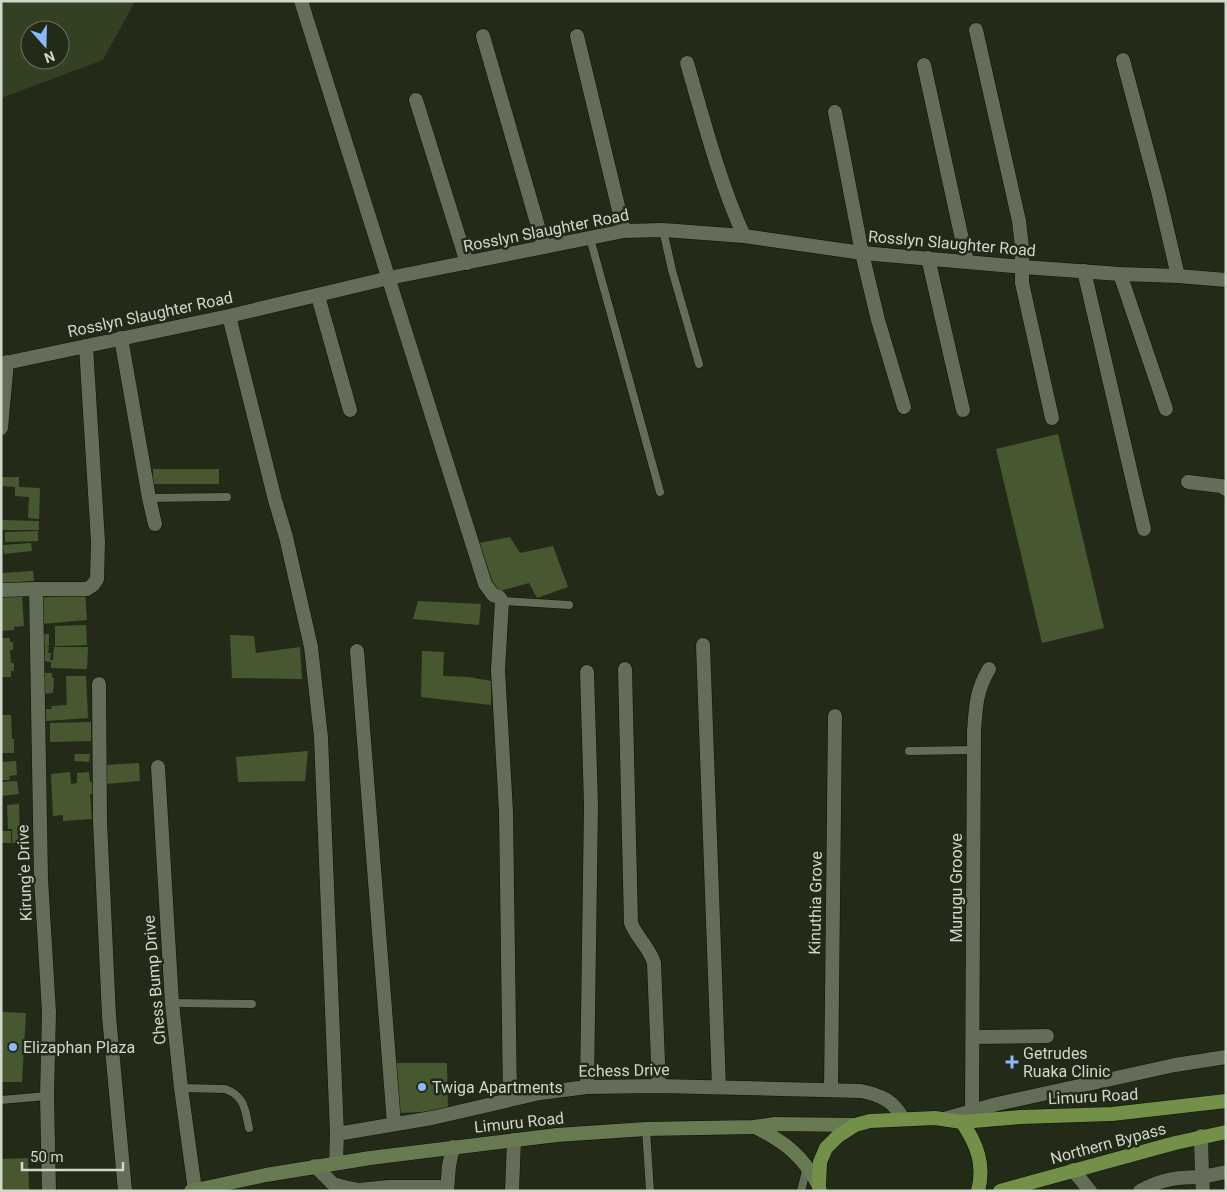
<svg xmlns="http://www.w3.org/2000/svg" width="1227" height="1192" font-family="Roboto,sans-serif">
<rect width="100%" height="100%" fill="#232b18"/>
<path fill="#344024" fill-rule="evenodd" d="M1 1H135L103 60 1 98ZM30 30H60V60H30Z"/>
<g fill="#475831">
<polygon points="1058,434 1104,628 1042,643 996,449"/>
<rect x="153" y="469" width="66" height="15"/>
<polygon points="2,477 19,477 19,487 40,488 39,519 28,518 29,497 15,496 15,487 2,486"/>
<polygon points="1,520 39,521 39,530 1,530"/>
<polygon points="38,531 38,541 5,542 5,532"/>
<polygon points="510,537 520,553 553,546 568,587 537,598 529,583 496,592 479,543"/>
<polygon points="31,543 32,551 4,554 3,545"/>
<polygon points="33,571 34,581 1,583 1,573"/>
<polygon points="85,593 87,620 41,624 39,598"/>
<polygon points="22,595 24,626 14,627 14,630 1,631 1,596"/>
<polygon points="418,601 481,604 479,625 413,619"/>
<polygon points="86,625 87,645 55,646 55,626"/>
<polygon points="40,634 49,634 49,646 41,646"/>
<polygon points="230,635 254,636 256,653 300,647 302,679 232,678"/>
<polygon points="1,638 10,638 10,642 13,642 13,650 10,650 11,663 14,663 14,671 11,671 11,677 1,677"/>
<polygon points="45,646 49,647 48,653 51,653 50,660 53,660 54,647 88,647 87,669 51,668 51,662 43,661"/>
<polygon points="422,651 444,652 443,676 469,677 491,681 491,705 421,697"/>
<polygon points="43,673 52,673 52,678 54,678 53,693 44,694"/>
<polygon points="66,676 86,676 88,718 46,721 46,709 52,709 51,706 67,705 67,711"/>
<polygon points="1,715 11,715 12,739 14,739 14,753 1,753"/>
<polygon points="91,722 91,741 50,742 50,723"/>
<polygon points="308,751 305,781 238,782 236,757"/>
<polygon points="75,754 90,754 89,762 74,761"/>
<polygon points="16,761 17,775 9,776 10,780 1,780 1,762"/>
<polygon points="139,763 140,781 105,784 104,765"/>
<polygon points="70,772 71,784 77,783 77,773 89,772 90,782 92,782 93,794 90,794 92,819 63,821 63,815 53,816 51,774"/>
<polygon points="17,781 19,794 1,796 1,782"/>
<polygon points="19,804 20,843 12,843 12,829 8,829 7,805"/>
<rect x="1" y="831" width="10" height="12"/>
<polygon points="1,1012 26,1013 22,1082 1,1082"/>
<polygon points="395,1063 447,1063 448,1111 398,1113"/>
<polygon points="28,1158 29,1191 1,1191 1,1159"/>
</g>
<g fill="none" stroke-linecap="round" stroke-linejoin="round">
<g stroke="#0c1303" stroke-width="9">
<g id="service">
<polyline points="663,230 672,270 699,364"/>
<polyline points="590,238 660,492"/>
<polyline points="149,498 227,497"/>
<polyline points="502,601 569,605"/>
<polyline points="909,751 974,750"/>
<polyline points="172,1003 252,1004"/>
<path d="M181 1088 225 1089C245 1096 245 1110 249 1128"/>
<polyline points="1,1100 47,1096"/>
<polyline points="646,1129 650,1191"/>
<polyline points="801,1191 807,1167"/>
</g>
</g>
<g stroke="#0c1303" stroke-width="15">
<g id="minor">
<polyline points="301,1 485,584 493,595 499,597 502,601 498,670 506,812 510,1099"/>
<polyline points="976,30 1019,221 1022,247 1022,283 1052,418"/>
<polyline points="483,36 544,247"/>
<polyline points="577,36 624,231"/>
<polyline points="1123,60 1158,191 1178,276"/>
<path d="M687 63C704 121 719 181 744 236"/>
<polyline points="924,65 967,262"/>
<polyline points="416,100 467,263"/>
<polyline points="835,112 862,253 878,320 904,407"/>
<polyline points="928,258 963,410"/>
<polyline points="1084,271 1144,529"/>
<polyline points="1120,274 1166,409"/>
<polyline points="318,296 350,410"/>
<polyline points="229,316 275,500 286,537 311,647 321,737 337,1134"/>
<polyline points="121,338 149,498 155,524"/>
<polyline points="1,364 229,316 389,278 624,231 663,230 744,236 862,253 1023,267 1120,274 1178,276 1226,280"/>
<polyline points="1,428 7,362"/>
<polyline points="1188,482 1221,486 1226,489"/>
<polyline points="36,589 87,589 93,585 97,579 98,542 86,346"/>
<polyline points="1,590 36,589 41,879 49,1012 47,1096 49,1191"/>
<polyline points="703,645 719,1087"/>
<polyline points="357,651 394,1124"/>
<path d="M625 669 631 923C636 937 650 948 654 963L659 1086"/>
<polyline points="99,684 100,821 109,1016 125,1191"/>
<polyline points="158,767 172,1003 181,1088 195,1190"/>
<polyline points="973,1037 1047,1036"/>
<polyline points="587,1087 591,805 587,672"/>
<polyline points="831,1089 835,716"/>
<path d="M972 1111 974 731C976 706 976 691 989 669"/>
<polyline points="1201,1136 1202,1177 1226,1172"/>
<path d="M336 1163 337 1134 432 1118 540 1093 587 1087 659 1086 861 1091C881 1095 894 1101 903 1119"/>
<polyline points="315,1166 333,1184 344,1187 359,1190 388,1187 447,1187"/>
<polyline points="1073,1170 1090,1191"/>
<polyline points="447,1191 449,1166 453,1147"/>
<polyline points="512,1191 514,1140"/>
<path d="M1140 1191C1161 1179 1178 1177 1202 1177L1203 1191"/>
</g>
</g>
<g stroke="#0c1303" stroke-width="15">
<polyline id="tertiary" points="944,1119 997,1104 1175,1065 1226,1057"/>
</g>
<g stroke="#0c1303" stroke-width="15">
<g id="secondary">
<path d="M755 1127C785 1142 803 1156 819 1186"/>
<polyline points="191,1191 266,1175 370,1158 557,1135 646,1129 754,1127 775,1124 855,1125"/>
</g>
</g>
<g stroke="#0c1303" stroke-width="15">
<g id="trunk">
<path d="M962 1122C977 1144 985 1165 978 1191"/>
<polyline points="820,1191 819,1186 820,1162 826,1148 838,1136 855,1125 870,1121 935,1118 962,1122 1021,1117 1112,1114 1226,1101"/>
<polyline points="1000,1191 1175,1143 1226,1132"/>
</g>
</g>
<use href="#service" stroke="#636d57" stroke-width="8"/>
<use href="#minor" stroke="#636d57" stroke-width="14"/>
<use href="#tertiary" stroke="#636d57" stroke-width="14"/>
<use href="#secondary" stroke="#687a51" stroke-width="14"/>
<use href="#trunk" stroke="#729047" stroke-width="14"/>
</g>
<g fill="#8db9fc" stroke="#232b18" stroke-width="2">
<circle cx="13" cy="1047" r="5"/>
<path d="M1009.5 1054.5h5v5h5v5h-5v5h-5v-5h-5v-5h5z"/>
<circle cx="422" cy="1087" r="5"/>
</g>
<g text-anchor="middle" stroke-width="5" stroke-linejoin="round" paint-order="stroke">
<g font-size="16" fill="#d1d7cb" stroke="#232b18">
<text transform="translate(546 230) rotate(-11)" y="6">Rosslyn Slaughter Road</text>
<text transform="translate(952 243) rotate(5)" y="6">Rosslyn Slaughter Road</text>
<text transform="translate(150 314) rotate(-12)" y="6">Rosslyn Slaughter Road</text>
<text transform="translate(24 873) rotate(-92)" y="6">Kirung'e Drive</text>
<text transform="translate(956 888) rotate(-90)" y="6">Murugu Groove</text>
<text transform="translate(815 903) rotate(-89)" y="6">Kinuthia Grove</text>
<text transform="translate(154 980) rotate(-95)" y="6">Chess Bump Drive</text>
<text transform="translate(624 1070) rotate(-1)" y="6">Echess Drive</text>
<text transform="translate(1093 1096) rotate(-3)" y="6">Limuru Road</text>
<text transform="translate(519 1122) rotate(-6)" y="6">Limuru Road</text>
<text transform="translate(1108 1143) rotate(-15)" y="6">Northern Bypass</text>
</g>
<g font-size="16" fill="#d1d7cb" stroke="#232b18" text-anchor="start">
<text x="23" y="1053">Elizaphan Plaza</text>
<text x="1023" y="1059">Getrudes<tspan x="1023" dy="18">Ruaka Clinic</tspan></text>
<text x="432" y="1093">Twiga Apartments</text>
</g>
</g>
<rect width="1227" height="1192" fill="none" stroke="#d1d7cb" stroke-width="5"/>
<g transform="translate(45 45) rotate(160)"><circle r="24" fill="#232b18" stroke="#697060"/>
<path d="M0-4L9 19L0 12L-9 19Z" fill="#8db9fc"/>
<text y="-8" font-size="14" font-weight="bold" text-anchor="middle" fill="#d1d7cb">N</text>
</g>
<path d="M22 1162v8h101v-8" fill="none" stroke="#d1d7cb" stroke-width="2.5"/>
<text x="30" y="1162" font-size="15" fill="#d1d7cb" stroke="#232b18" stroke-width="4" paint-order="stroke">50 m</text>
</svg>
